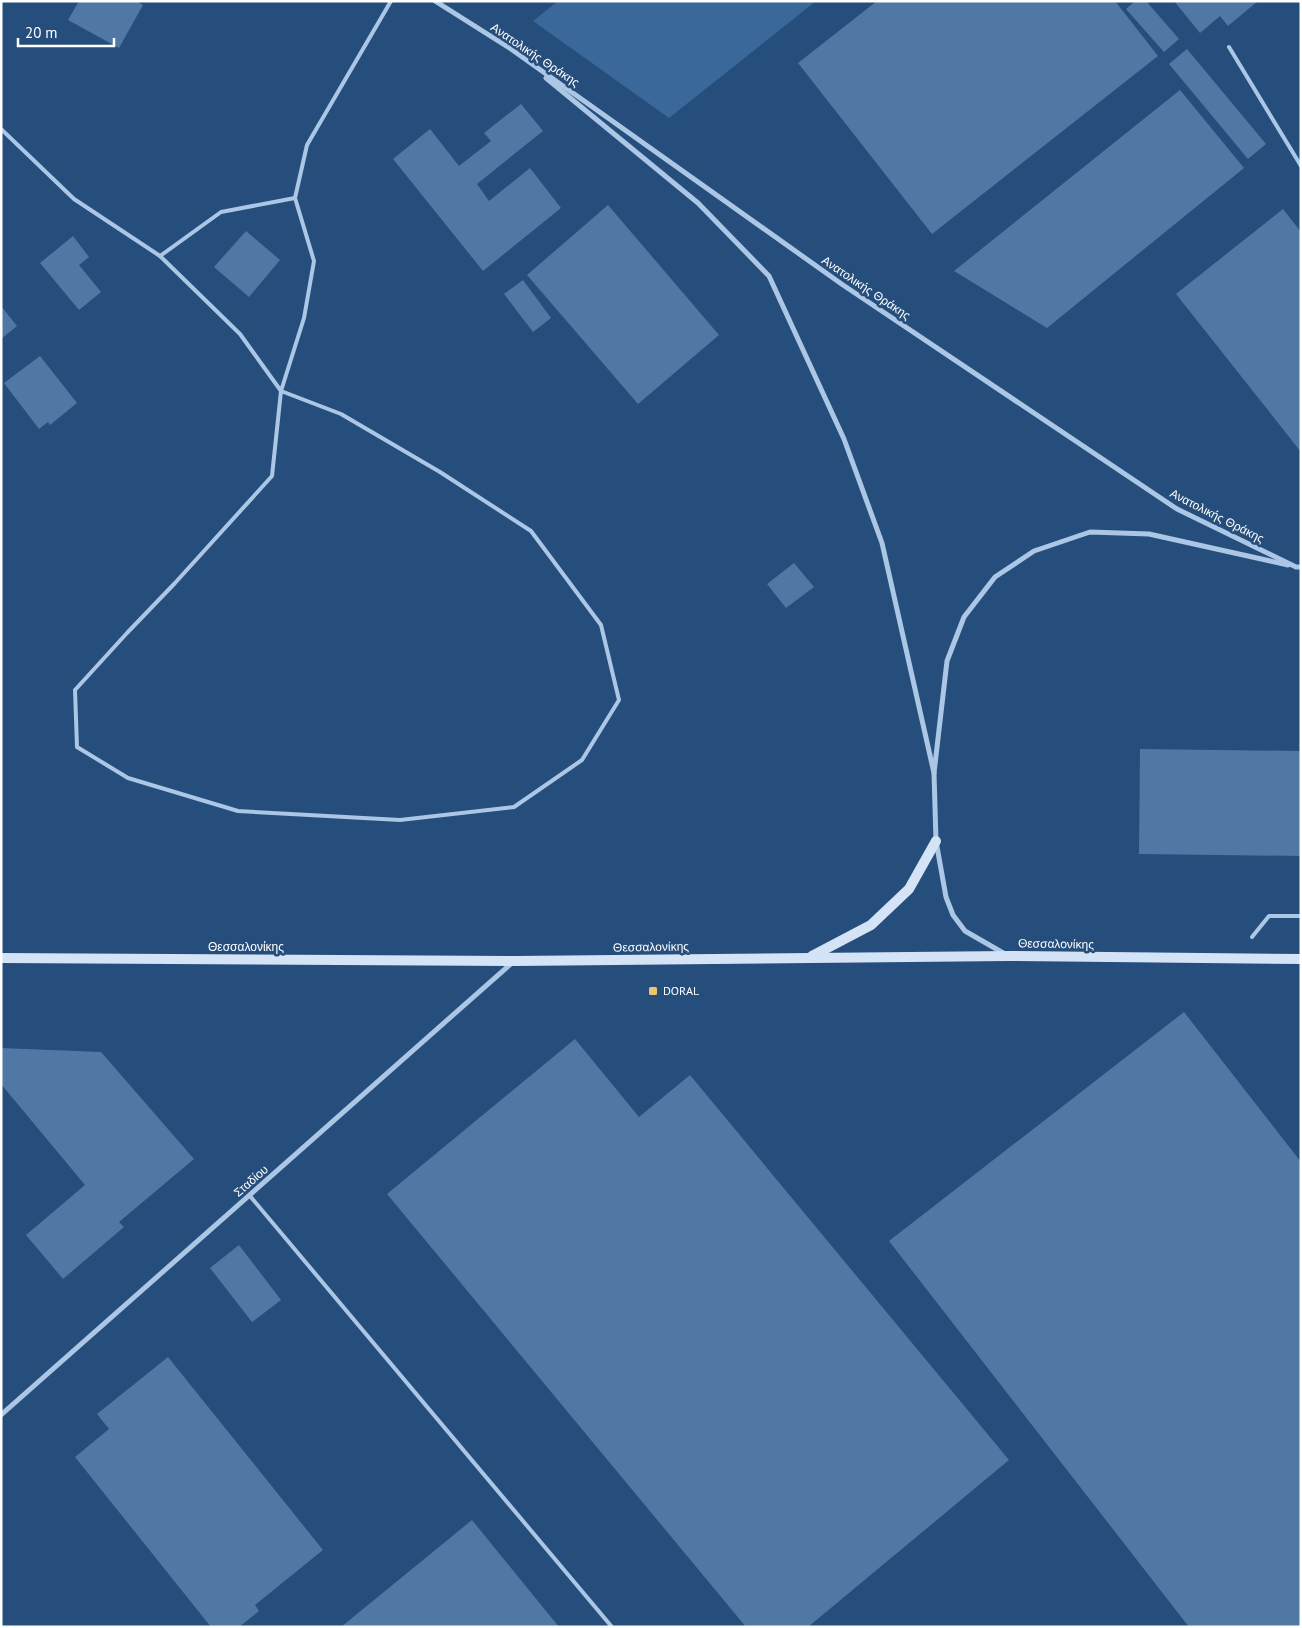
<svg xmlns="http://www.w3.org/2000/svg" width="1302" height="1628" font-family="'PT Sans',sans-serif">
<rect width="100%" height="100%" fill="#264e7c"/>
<polygon fill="#3a689a" points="558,1 816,1 669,118 533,21"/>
<g fill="#4f78a5">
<polygon points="79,1 136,1 143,5 119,48 68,20"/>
<polygon points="877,1 1115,1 1158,56 932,234 798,63"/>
<polygon points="1135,1 1146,1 1179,39 1164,52 1126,9"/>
<polygon points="1174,1 1258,1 1228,26 1220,16 1200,33"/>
<polygon points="1187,49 1266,144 1248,159 1169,64"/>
<polygon points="1180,90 1244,168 1047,328 954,271"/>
<polygon points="521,104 543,131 477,184 489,201 530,168 561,208 483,271 393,159 430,129 459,166 491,141 484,133"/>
<polygon points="608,205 719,335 638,404 527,275"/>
<polygon points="1283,209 1301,232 1301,452 1176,294"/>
<polygon points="246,231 280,260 249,297 214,267"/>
<polygon points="73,236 89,257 79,265 101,292 79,310 40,263"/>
<polygon points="523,280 551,318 533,332 504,294"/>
<polygon points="1,306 17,326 1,339"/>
<polygon points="40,356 77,403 50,425 48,422 39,429 4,383"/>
<polygon points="794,563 814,587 786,608 767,584"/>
<polygon points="1140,749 1301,751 1301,856 1139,854"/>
<polygon points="1184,1012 1301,1162 1301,1627 1189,1627 889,1241"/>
<polygon points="575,1039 639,1117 690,1075 1009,1460 808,1627 746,1627 387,1194"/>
<polygon points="1,1048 101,1052 194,1159 119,1222 124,1227 63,1279 26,1235 85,1185 1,1084"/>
<polygon points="239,1245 281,1300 252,1322 210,1268"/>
<polygon points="168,1357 323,1550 255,1605 259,1611 239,1627 211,1627 75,1457 109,1429 97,1414"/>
<polygon points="472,1520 559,1627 341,1627"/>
</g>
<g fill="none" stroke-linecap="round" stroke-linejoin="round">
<g stroke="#abc7e5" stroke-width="4">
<polyline points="1229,47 1301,166"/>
<polyline points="1,129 74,199 160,256 240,334 281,391 341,414 440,472 531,531 601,625 619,700 582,760 514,807 400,820 238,811 128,778 77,747 75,690 127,633 175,583 272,476 281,391 304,318 314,261 295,198 307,145 391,1"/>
<polyline points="160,256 221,212 295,198"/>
<polyline points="1252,937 1269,916 1301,916"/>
<polyline points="250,1196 612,1627"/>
</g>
<g stroke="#abc7e5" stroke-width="5">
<polyline points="435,1 511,49 843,285 1177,509 1296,567 1301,567"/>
<polyline points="546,78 698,203 769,276 844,439 882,543 934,773"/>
<polyline points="1005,954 965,931 953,915 946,897 936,841 934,773 947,661 964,617 995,577 1034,551 1090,532 1149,534 1288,565"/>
<polyline points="1,1415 514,961"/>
</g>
<g stroke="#d4e3f5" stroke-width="10">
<polyline points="812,956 871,925 909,889 936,841"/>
<polyline points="1,958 515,961 1008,956 1301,959"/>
</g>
</g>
<rect fill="#edc571" stroke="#264e7c" stroke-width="2" x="648" y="986" width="10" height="10" rx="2.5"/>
<g text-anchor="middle" stroke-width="5" stroke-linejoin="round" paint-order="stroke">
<g font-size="12" fill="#fff" stroke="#264e7c">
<text transform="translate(535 55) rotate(34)" y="4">Ανατολικής Θράκης</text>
<text transform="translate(866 288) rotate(34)" y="4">Ανατολικής Θράκης</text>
<text transform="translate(1217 516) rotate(27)" y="4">Ανατολικής Θράκης</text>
<text transform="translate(1056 944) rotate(1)" y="4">Θεσσαλονίκης</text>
<text x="246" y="951">Θεσσαλονίκης</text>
<text transform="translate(651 947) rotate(-1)" y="4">Θεσσαλονίκης</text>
<text transform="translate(251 1181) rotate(-41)" y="4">Σταδίου</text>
</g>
<g font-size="12" fill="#fff" stroke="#264e7c" text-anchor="start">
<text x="663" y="995">DORAL</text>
</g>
</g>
<rect width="1302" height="1628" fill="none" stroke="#ffffff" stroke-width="5"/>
<path d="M18 38v8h96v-8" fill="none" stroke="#ffffff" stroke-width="2.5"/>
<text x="25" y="38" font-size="15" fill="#ffffff" stroke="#264e7c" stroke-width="4" paint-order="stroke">20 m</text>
</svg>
